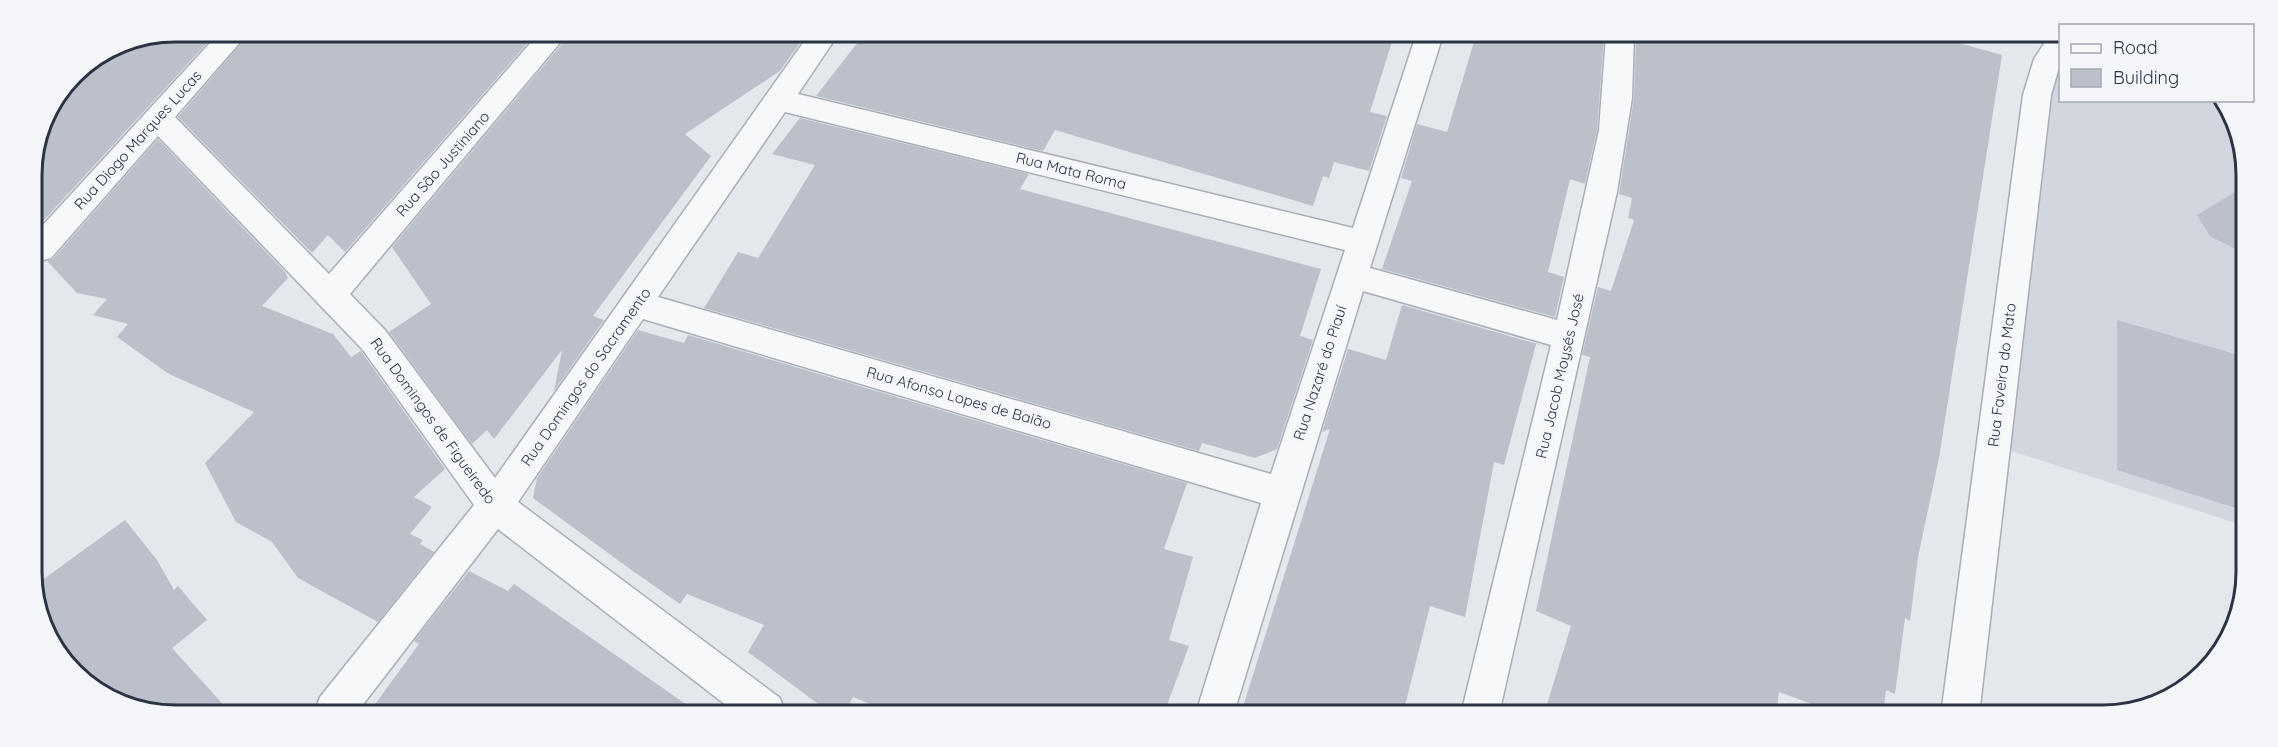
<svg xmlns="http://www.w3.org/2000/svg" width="2278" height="747" font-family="Quicksand,sans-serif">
<rect width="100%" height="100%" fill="#e4e7ec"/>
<polygon fill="#d2d6de" points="2060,49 2060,100 2221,101 2244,147 2242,525 1999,447 2027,128"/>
<g fill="#bbc0ca">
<polygon points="175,32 217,32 32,233 32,166 43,120 74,73 120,42"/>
<polygon points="251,32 537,32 345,252 328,235 312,253 178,117"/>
<polygon points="571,33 807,33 780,71 685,134 711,156 593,316 604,320 554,391 562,350 494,439 487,430 472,444 389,332 431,304 392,247"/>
<polygon points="865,33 1270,34 1394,35 1370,112 1387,116 1369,171 1334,162 1329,178 1323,176 1313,206 1055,130 1043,151 816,96"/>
<polygon points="1476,35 1604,35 1597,130 1585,184 1570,179 1548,272 1564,277 1555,317 1382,269 1412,181 1401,178 1417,124 1447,132"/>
<polygon points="1636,35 1933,36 2002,55 1939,458 1918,557 1910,621 1905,618 1895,694 1886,690 1883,715 1842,715 1779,692 1776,714 1544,714 1571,626 1536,611 1590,357 1582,355 1598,287 1611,291 1634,220 1628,218 1632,198 1619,194 1634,98"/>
<polygon points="800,118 1029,174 1020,189 1321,269 1300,336 1313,340 1277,449 1255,458 1202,443 1199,451 704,308 738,252 758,258 815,165 772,154"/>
<polygon points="158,139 285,272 288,278 262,306 333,334 351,357 361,351 445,469 414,497 432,507 410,534 423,540 420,544 434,552 378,622 298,578 272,542 236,522 205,463 254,412 169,374 117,337 128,324 93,315 107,299 77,293 47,261 53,259"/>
<polygon points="2244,187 2243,231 2243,253 2210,236 2197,215"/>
<polygon points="1402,305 1548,347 1536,344 1504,465 1494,462 1465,617 1430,606 1403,714 1241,713 1330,429 1322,432 1348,349 1386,360"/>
<polygon points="2117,320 2235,354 2237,382 2243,384 2242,510 2117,470"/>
<polygon points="638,330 684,343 688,335 1187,483 1164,549 1193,557 1169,640 1189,646 1164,713 889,712 853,697 845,712 829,712 748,652 764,625 687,594 680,604 630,569 533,498 537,478"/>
<polygon points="125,520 157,560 174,590 178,586 207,620 172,648 229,711 137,711 67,667 34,600 34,586"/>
<polygon points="469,571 508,591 514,584 697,712 370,711 419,644 414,641"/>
</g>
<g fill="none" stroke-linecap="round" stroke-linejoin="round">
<g stroke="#a9aeb7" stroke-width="3">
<g id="street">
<path d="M220 32H249L175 117 329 274 540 32H569L350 294 385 330 495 478 810 33H839L798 94 1353 228 1416 35H1443L1370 268 1557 320 1599 130 1606 35H1634L1632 98 1617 192 1499 714H1461L1551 345 1363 291 1234 713H1196L1261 503 643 319 518 502 780 698 785 712H735L498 529 358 711H315L320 697 474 505 363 350 158 136 51 258 40 261 32 259V237ZM785 112 1345 250 1271 474 658 297Z"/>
<polygon points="2049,36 2060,36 2060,64 2051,95 1979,715 1941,715 2023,95 2034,59"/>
</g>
</g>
<use href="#street" fill="#f7f8fa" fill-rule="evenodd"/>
</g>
<g text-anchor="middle" stroke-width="5" stroke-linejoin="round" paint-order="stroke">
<g font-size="15" fill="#2b3445" stroke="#f4f6f9">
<text transform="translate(138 140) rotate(-48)" y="5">Rua Diogo Marques Lucas</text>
<text transform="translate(443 164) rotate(-49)" y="5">Rua São Justiniano</text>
<text transform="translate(1071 171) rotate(14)" y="5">Rua Mata Roma</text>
<text transform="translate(1320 373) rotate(-72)" y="5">Rua Nazaré do Piauí</text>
<text transform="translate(2002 375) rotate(-83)" y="5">Rua Faveira do Mato</text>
<text transform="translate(1560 376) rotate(-77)" y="5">Rua Jacob Moysés José</text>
<text transform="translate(586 377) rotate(-55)" y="5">Rua Domingos do Sacramento</text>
<text transform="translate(959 398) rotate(16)" y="5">Rua Afonso Lopes de Baião</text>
<text transform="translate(433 421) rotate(54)" y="5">Rua Domingos de Figueiredo</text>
</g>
</g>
<path d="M0 0H2278V747H0ZM175 42H2103A133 133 0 0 1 2236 175V572A133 133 0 0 1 2103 705H175A133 133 0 0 1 42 572V175A133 133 0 0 1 175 42Z" fill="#f4f6f9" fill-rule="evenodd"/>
<path fill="none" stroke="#2b3445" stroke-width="3" d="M175 42H2103A133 133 0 0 1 2236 175V572A133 133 0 0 1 2103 705H175A133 133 0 0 1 42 572V175A133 133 0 0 1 175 42Z"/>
<rect x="2059" y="24" width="195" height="78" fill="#f4f6f9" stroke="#a4a8b1" stroke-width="1.5"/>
<rect x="2071" y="44" width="30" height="9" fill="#f7f8fa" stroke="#a4a8b1" stroke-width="1.5"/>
<text x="2113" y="54" font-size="18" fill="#2b3445">Road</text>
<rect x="2071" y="69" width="30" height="18" fill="#bbc0ca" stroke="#a4a8b1" stroke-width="1.5"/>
<text x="2113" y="84" font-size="18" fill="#2b3445">Building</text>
</svg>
